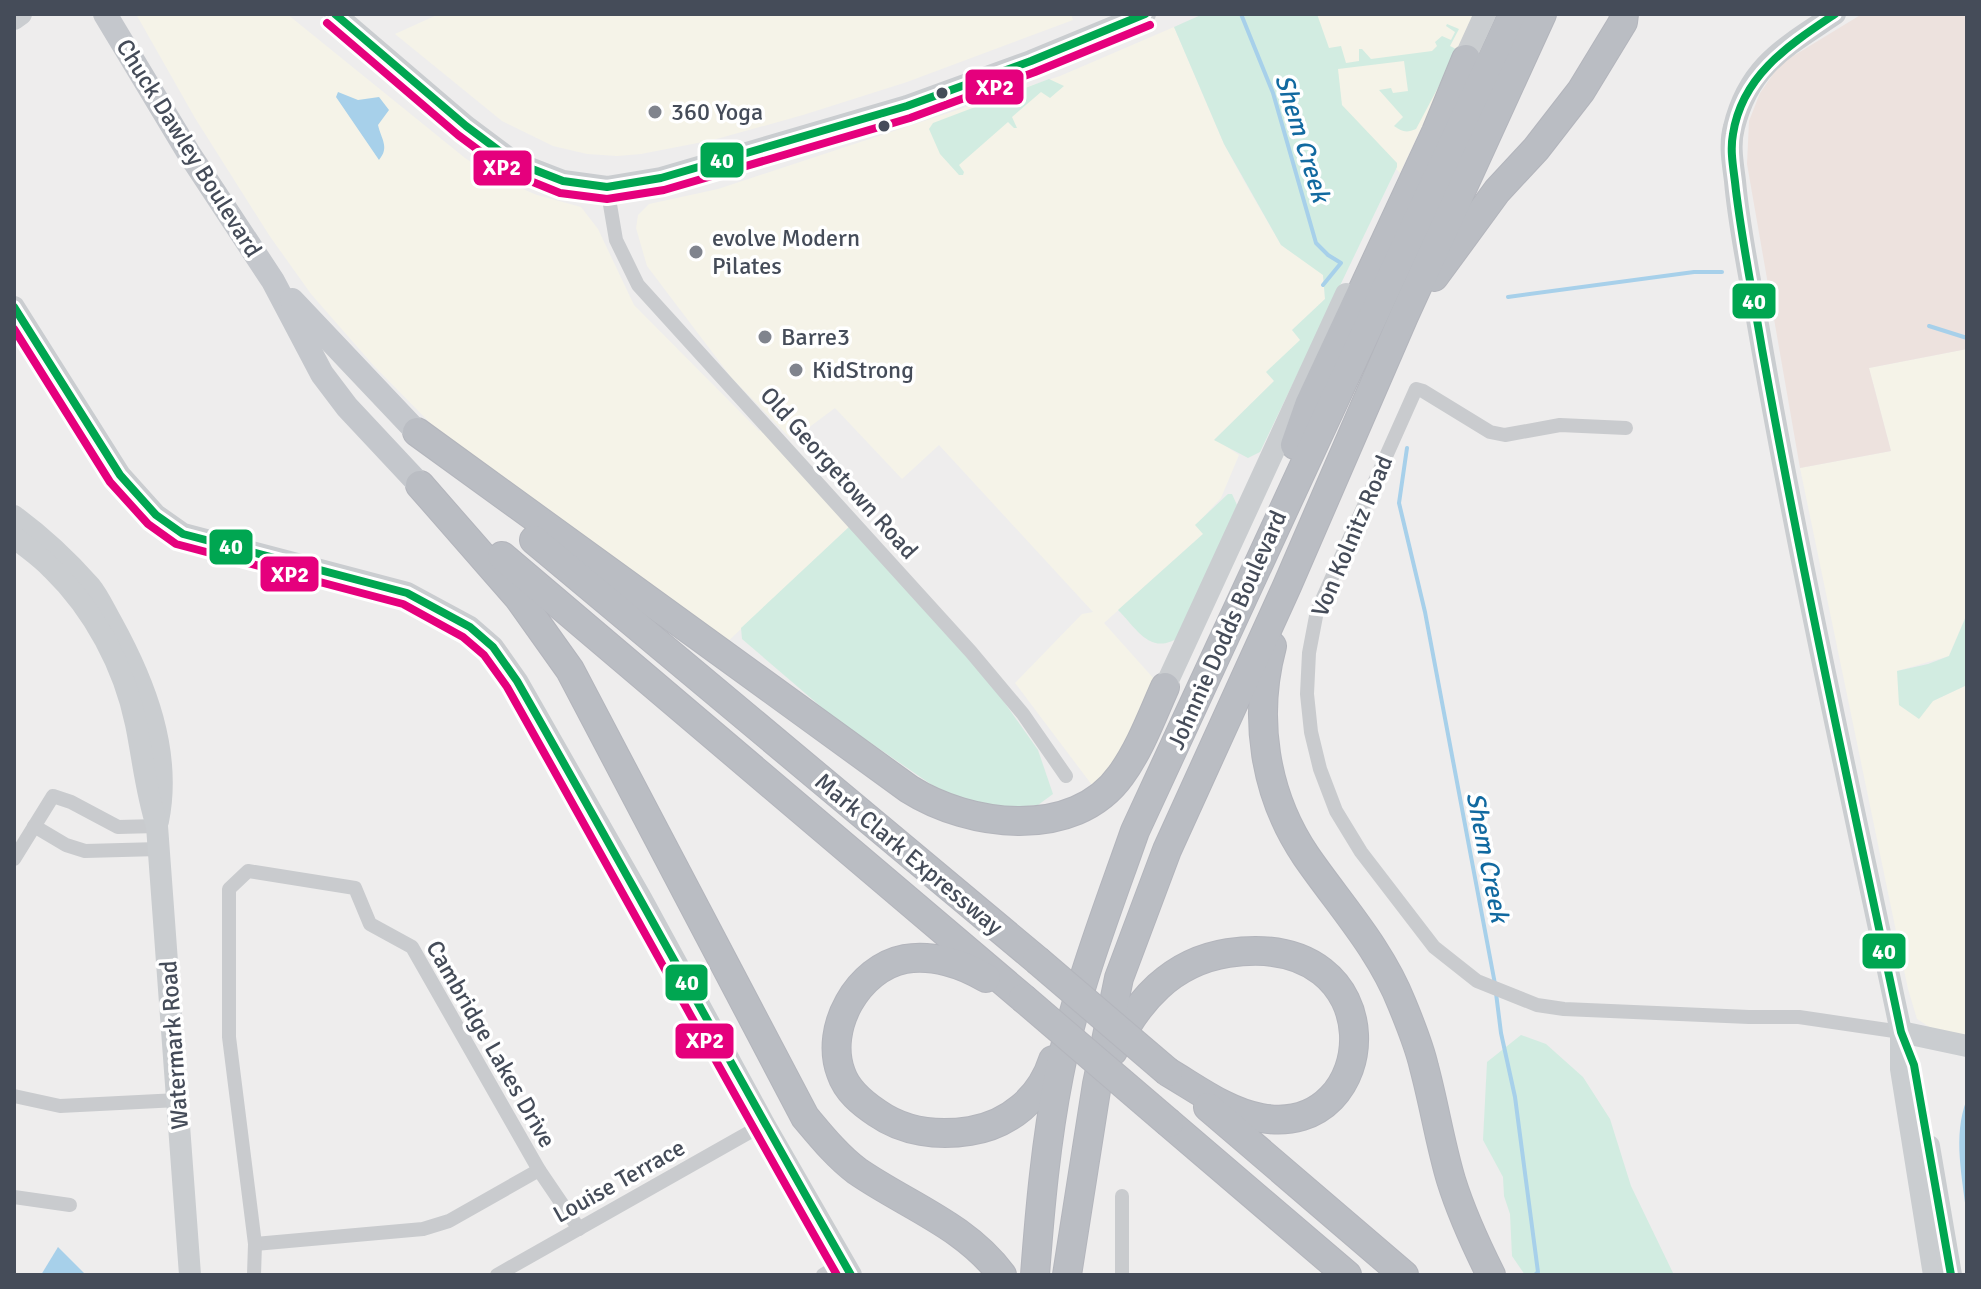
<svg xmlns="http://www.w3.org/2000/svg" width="1981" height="1289" font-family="Signika,sans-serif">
<rect width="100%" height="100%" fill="#eeeded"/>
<g fill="#f5f3e8">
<polygon points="136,14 287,14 465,158 492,176 537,195 581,207 598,229 634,305 759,431 762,429 850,526 723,646 441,434 374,366 311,294 269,235 195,118"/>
<polygon points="439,14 1071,14 1073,20 907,82 803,115 713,140 641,154 617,156 587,154 553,146 502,121 395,34"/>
<polygon points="1311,14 1475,14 1400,173 1337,109"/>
<polygon points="1174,27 1224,144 1244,181 1281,245 1323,274 1325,299 1292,330 1301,340 1267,372 1274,381 1215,439 1239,455 1221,498 1196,525 1204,533 1104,623 1155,680 1128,754 1095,789 1015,683 1082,614 1093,612 939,445 902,479 835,408 792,440 731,377 647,266 636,228 638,215 649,204 718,189 1060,76"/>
<polygon points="1967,349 1967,614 1949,656 1897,671 1933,701 1967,685 1967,1039 1937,1032 1917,1019 1908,989 1800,468 1891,451 1869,368"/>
</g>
<polygon fill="#ede2de" points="1862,14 1967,14 1967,349 1869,368 1891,451 1800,468 1747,164 1749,121 1760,93 1780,64"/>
<g fill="#d2ece1">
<path d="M1203 14H1317L1329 48 1341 46 1346 63 1359 61V49H1362L1371 59 1432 51 1437 46 1435 42 1442 36 1451 40 1455 32 1446 26 1447 24 1459 29 1450 46 1458 50 1416 129C1407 133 1402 132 1394 126L1403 117 1379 90 1391 88 1393 93 1408 91 1404 61 1338 69 1342 105 1397 163V167L1260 452 1248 458 1214 440 1274 381 1266 372 1300 340 1292 330 1325 299 1323 275 1281 245 1224 144 1174 27Z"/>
<polygon points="1049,79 1064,86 1050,98 1041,92 1012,117 1017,128 1014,128 1008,122 959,165 964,172 963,175 959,175 940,154 929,129 933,123"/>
<path d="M1228 494H1232L1237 505 1181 636C1151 657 1138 630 1118 610L1203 534 1195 525Z"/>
<polygon points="850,526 995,689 1038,750 1053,794 1038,805 1005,808 948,796 833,717 742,639 741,628"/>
<polygon points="1967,614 1967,685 1933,701 1919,719 1899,705 1897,671 1928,664 1949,656"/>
<polygon points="1521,1035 1546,1044 1583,1077 1610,1119 1631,1186 1674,1275 1525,1275 1512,1256 1510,1214 1504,1196 1503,1177 1483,1140 1487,1062"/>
</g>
<g fill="#a7d0ea">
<path d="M338 92 358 100 379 97 389 110 378 125C381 139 390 147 379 160L336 97Z"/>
<path d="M1967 1099V1218C1963 1180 1952 1136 1967 1099Z"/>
<polygon points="58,1247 86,1275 41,1275"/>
</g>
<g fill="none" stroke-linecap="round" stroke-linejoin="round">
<g stroke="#a7d0ea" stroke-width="4">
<polyline points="1241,14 1273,93 1316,243 1328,255 1341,263 1323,285"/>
<polyline points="1508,297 1694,272 1722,272"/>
<polyline points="1929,326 1967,338"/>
<polyline points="1407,448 1399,503 1425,612 1495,984"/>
<polyline points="1496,993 1501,1033 1515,1097 1538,1272 1535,1275"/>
</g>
<g stroke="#b3b5bc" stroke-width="30">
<g id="highway">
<polyline points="1434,277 1497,191 1536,149 1581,91 1623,22 1624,14"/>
<path d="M417 432 909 789C969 827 1074 841 1121 775 1140 749 1152 716 1165 687"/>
<polyline points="1295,445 1309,405 1436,132 1466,59"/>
<path d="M420 485 518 597 570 670 805 1117C821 1136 837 1156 857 1171 906 1205 965 1225 1002 1275"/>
<polyline points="534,540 1037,960"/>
<polyline points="502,556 1023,998"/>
<path d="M1272 646C1253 717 1264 794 1306 856 1339 904 1380 948 1402 1004 1410 1024 1419 1045 1424 1067 1434 1104 1440 1143 1451 1180 1461 1212 1476 1245 1491 1275"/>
<path d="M986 978C963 964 932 954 905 959 858 968 824 1028 841 1073 847 1091 862 1103 877 1113 904 1132 938 1136 970 1131 1009 1125 1041 1098 1053 1060"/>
<path d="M1113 1051C1137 1001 1171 962 1228 953 1398 928 1383 1140 1261 1118 1227 1112 1197 1089 1168 1072"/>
<polyline points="1208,1107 1404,1275"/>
<polyline points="1169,1123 1347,1275"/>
<path d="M1035 1275C1040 1208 1046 1141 1059 1075 1075 992 1107 911 1135 831L1513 14"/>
<polyline points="1067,1275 1097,1084 1119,978 1167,850 1287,586 1404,316 1542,14"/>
</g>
</g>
<g stroke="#c9cbce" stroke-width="14">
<polyline points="607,187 616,240 638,285 971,652 1023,714 1066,776"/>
<polyline points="1626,428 1560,425 1505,435 1490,432 1423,391 1416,389 1317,611 1309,653 1307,694 1311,732 1320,769 1336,811 1361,852 1434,947 1477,981 1537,1005 1564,1009 1749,1017 1799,1017 1901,1032"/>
<polyline points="34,826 66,845 85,851 159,849"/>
<polyline points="14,859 53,796 71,802 118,827 157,826"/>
<polyline points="14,1096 60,1106 178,1100"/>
<polyline points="1122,1196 1122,1275"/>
<polyline points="14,1197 70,1205"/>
<polyline points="255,1244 423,1229 449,1221 539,1170"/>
<polyline points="254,1275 255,1244 229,1037 229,889 248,871 355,888 370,924 412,947 539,1170 579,1229"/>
<polyline points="497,1275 764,1124"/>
<polyline points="823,1275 844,1262"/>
</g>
<g stroke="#cacdd0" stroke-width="22">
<polyline points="335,14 466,126 514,162 563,181 607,187 661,178 907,106 1031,61 1145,14"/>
<path d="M1835 14C1786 47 1749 65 1734 127 1729 145 1733 164 1735 181 1739 228 1749 273 1757 319 1798 558 1851 795 1901 1032V1069L1934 1275"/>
<polyline points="14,19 21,14"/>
<polyline points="1459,71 1485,14"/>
<polyline points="14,307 120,475 156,515 183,534 407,593 470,627 493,647 517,681 642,900 764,1124 851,1275"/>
<path d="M14 516C41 536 68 561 90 586 99 597 105 611 112 623 145 683 172 752 158 821"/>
<path d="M14 537C27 548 41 557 52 569 94 610 124 666 136 724 143 758 146 792 157 826L190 1275"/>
<polyline points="1165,687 1346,294"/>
<polyline points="1901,1032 1967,1046"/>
<polyline points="1929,1146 1951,1275"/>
</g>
<g stroke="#c4c7cc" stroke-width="24">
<polyline points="105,14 188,152 273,281 322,374 347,407 420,485"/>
<polyline points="292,300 417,432"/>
</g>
<use href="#highway" stroke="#babdc3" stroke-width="28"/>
<g stroke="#b3b5bc" stroke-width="30" stroke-linecap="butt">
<g id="highway-bridge">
<polyline points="1037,960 1168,1072"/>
<polyline points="1023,998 1169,1123"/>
</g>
</g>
<use href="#highway-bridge" stroke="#babdc3" stroke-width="28"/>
<g stroke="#fff" stroke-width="14">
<g id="bus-1">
<polyline points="335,14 466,126 514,162 563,181 607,187 661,178 907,106 1031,61 1145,14"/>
<path d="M1835 14C1789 45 1742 75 1733 134 1730 150 1733 166 1735 182 1741 238 1753 294 1762 349 1803 578 1853 805 1901 1032L1914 1065 1951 1275"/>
<path d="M14 307 120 475 156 515 183 534 407 593 470 627 493 647 517 681C630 878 738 1078 851 1275"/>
</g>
</g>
<g stroke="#fff" stroke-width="14">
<g id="bus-2">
<polyline points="327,23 458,135 508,172 560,193 607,199 664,190 910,118 1035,72 1150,25"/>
<path d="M14 329 110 482 148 524 176 544 403 604 463 637 484 655 507 687C618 883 725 1080 837 1275"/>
</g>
</g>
<use href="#bus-1" stroke="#00a651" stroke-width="8"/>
<use href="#bus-2" stroke="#e5007d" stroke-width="8"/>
</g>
<g fill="#454c59" stroke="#fff" stroke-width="3">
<circle cx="942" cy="93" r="7"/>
<circle cx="884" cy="126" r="7"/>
</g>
<g fill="#80848d" stroke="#fff" stroke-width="3">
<circle cx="655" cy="112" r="8"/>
<circle cx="696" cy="252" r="8"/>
<circle cx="765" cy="337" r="8"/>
<circle cx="796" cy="370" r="8"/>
</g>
<g text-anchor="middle" stroke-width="7" stroke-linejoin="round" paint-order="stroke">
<g font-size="24" fill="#454c59" stroke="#fff" text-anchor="start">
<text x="671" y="120">360 Yoga</text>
<text x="712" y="246">evolve Modern<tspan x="712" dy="28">Pilates</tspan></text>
<text x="781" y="345">Barre3</text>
<text x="812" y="378">KidStrong</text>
</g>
<g font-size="24" fill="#454c59" stroke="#fff">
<text transform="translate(189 148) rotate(58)" y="8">Chuck Dawley Boulevard</text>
<text transform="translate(839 473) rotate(48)" y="8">Old Georgetown Road</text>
<text transform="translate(1352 536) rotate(-67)" y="8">Von Kolnitz Road</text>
<text transform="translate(1227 630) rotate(-66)" y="8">Johnnie Dodds Boulevard</text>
<text transform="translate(909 854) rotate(40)" y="8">Mark Clark Expressway</text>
<text transform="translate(491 1044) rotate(60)" y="8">Cambridge Lakes Drive</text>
<text transform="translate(174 1045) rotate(-94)" y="8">Watermark Road</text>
<text transform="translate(619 1181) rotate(-29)" y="8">Louise Terrace</text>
</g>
<g font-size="26" font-style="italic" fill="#1169a0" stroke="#fff">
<text transform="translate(1303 138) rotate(73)" y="9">Shem Creek</text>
<text transform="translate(1488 857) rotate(79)" y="9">Shem Creek</text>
</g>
</g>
<g stroke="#fff" stroke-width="3">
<rect x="964" y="68" width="61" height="38" rx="8" fill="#e5007d"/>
<rect x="699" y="141" width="46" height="38" rx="8" fill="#00a651"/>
<rect x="472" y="149" width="61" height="38" rx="8" fill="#e5007d"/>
<rect x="1731" y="282" width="46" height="38" rx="8" fill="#00a651"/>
<rect x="208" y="528" width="46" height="38" rx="8" fill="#00a651"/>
<rect x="259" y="555" width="61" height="38" rx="8" fill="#e5007d"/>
<rect x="1861" y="932" width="46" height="38" rx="8" fill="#00a651"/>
<rect x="664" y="963" width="45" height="39" rx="8" fill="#00a651"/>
<rect x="674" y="1022" width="61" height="38" rx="8" fill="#e5007d"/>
</g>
<g font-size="22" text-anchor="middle" font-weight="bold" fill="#fff">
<text x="995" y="95">XP2</text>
<text x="722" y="168">40</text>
<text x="502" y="175">XP2</text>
<text x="1754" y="309">40</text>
<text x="231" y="554">40</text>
<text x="290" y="582">XP2</text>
<text x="1884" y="959">40</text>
<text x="687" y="990">40</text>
<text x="705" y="1048">XP2</text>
</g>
<rect width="1981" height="1289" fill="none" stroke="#454c59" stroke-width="32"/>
</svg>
